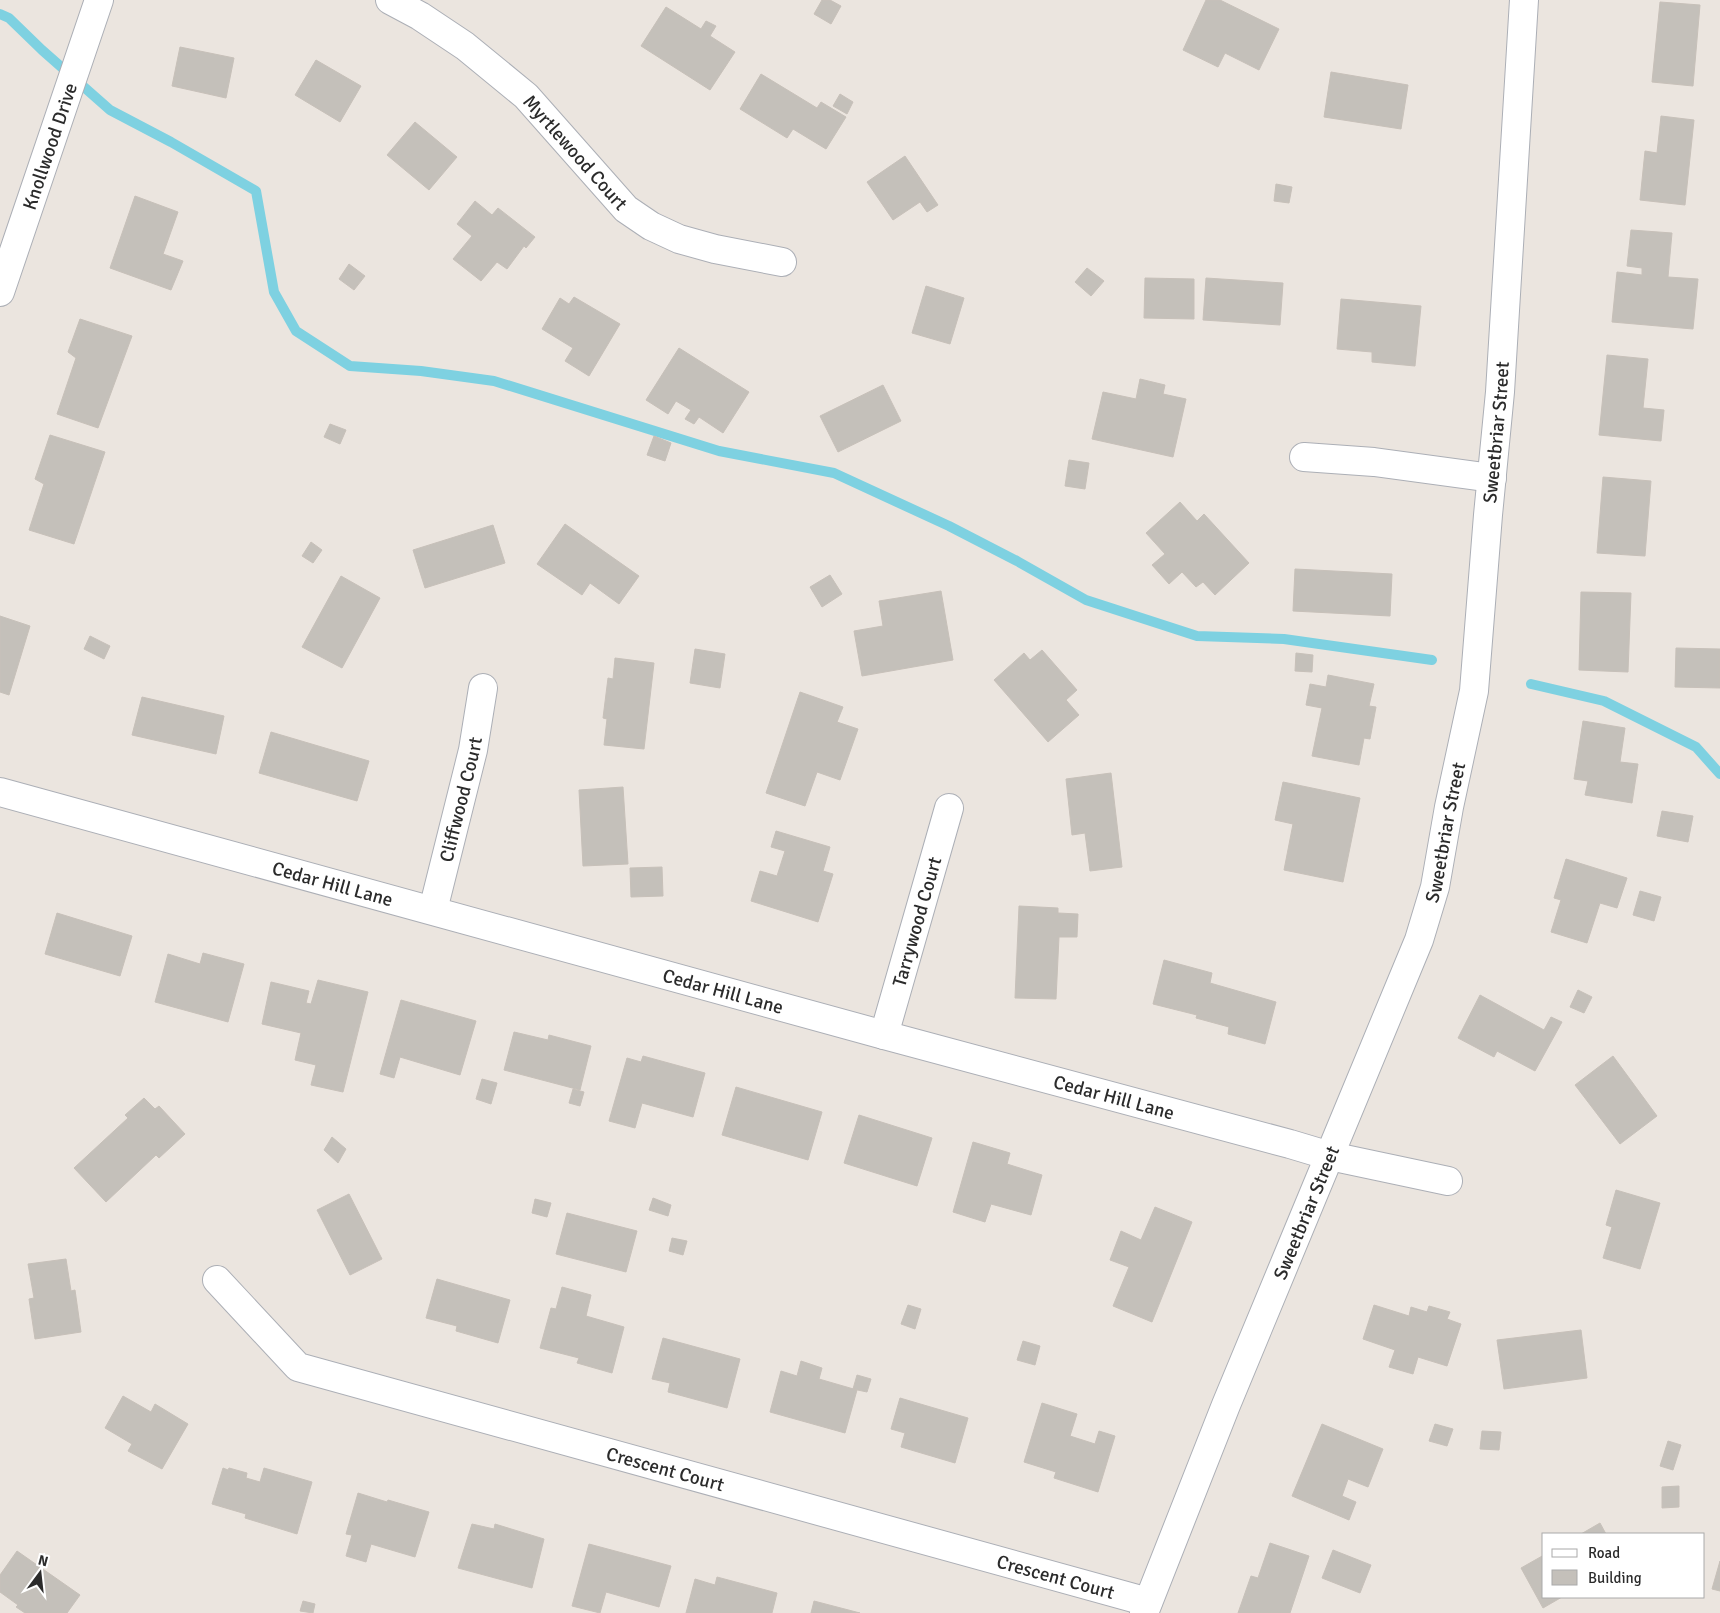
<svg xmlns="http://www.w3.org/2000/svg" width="1720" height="1613" font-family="Signika,sans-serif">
<rect width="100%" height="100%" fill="#ebe5df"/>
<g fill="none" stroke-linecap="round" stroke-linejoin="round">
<g stroke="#7ed1e1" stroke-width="10">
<polyline points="0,14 9,18 42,50 110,110 171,142 256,191 274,292 296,331 350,366 421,371 494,381 719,451 834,473 949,526 1017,561 1086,600 1197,636 1284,639 1432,660"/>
<polyline points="1531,684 1604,701 1696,747 1720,774"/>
</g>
</g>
<g fill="#c4c0ba" stroke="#c7c0b9">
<polygon points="822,0 830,0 841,6 831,24 814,14"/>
<polygon points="1206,0 1220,0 1279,29 1259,70 1225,53 1218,67 1183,50"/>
<polygon points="1660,2 1700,5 1693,86 1652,82"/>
<polygon points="666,7 701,29 706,21 716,26 710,36 735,52 710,90 641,46"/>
<polygon points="180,47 234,58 226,98 172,86"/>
<polygon points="316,60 361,86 340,122 295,95"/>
<polygon points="1331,72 1408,85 1401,129 1324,117"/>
<polygon points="761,74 817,108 821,102 846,117 826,149 793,129 787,138 740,109"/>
<polygon points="840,94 853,102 847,114 833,106"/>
<polygon points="1661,116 1694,120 1685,205 1640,200 1645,151 1657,153"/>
<polygon points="415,122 457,157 429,190 387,155"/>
<polygon points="905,156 938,205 927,212 920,202 893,220 867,182"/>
<polygon points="1276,184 1292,187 1289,203 1274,201"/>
<polygon points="135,196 178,212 163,254 183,261 171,290 110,268"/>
<polygon points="475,201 492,215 498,208 535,237 526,248 524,246 507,269 497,262 481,281 453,259 472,236 457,224"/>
<polygon points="1631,230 1672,233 1668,277 1698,279 1693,329 1612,322 1617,272 1642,275 1642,268 1627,266"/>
<polygon points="349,264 365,276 354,290 339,279"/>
<polygon points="1087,268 1104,281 1091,296 1075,282"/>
<polygon points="1145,278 1194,279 1194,319 1144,318"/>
<polygon points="1206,278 1283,283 1280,325 1203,320"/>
<polygon points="926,286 964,298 950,344 912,333"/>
<polygon points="574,297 620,324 589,376 565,361 573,348 542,329 560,298 569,304"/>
<polygon points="1341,299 1421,306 1415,366 1372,362 1372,352 1337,349"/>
<polygon points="80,319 132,336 98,428 57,414 76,358 68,352"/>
<polygon points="679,348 749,392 723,433 699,417 694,424 685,419 691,410 676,401 668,414 646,400"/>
<polygon points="1607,355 1648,359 1643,408 1664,410 1661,441 1599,435"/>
<polygon points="1140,379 1165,385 1163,394 1186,399 1173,457 1092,439 1103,392 1136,399"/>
<polygon points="883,385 901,421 838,452 820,416"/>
<polygon points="330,424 346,430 340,444 324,437"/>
<polygon points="50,435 105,452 74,544 29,530 44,484 35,479"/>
<polygon points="654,436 671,443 665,461 647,455"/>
<polygon points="1069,460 1089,463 1085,489 1065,486"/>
<polygon points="1603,477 1651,481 1645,556 1597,553"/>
<polygon points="1180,502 1197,521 1204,514 1249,563 1215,595 1203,582 1196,587 1182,572 1169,584 1152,565 1165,554 1146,533"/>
<polygon points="565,524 639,576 619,604 590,583 582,595 537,564"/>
<polygon points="493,525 505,563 425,588 413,550"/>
<polygon points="311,542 322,550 313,563 302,556"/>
<polygon points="1295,569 1392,574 1390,616 1293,611"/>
<polygon points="830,575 842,594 822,607 810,587"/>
<polygon points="341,576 380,598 342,668 302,647"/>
<polygon points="941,591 953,660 862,676 854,631 883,626 879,601"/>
<polygon points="1581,592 1631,593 1628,672 1579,670"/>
<polygon points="0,616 30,626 9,695 0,692"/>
<polygon points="90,636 110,646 104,659 84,649"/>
<polygon points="1676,648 1720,649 1720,688 1675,687"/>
<polygon points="695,649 725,654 720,688 690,683"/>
<polygon points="1042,650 1077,690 1066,700 1079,715 1048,742 994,680 1024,653 1030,660"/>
<polygon points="1296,653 1313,655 1312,672 1295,671"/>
<polygon points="615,658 654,663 644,749 604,745 607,719 603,718 608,678 613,679"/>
<polygon points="1328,675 1374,684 1369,706 1376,707 1370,739 1364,738 1359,765 1312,756 1322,708 1306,705 1310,684 1326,687"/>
<polygon points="800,692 843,707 837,722 858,729 840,780 817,772 805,806 766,793"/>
<polygon points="142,697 224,716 216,754 132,735"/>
<polygon points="1583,721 1625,728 1620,762 1638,764 1632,803 1585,795 1588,781 1574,779"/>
<polygon points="271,732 369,761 357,801 259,773"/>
<polygon points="1111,773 1122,867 1090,871 1085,833 1072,835 1066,779"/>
<polygon points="1283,782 1360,798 1343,882 1284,870 1293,824 1275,820"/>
<polygon points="623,787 628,864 583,866 579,790"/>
<polygon points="1662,811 1693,816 1688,842 1657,836"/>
<polygon points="776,831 830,847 823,871 833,874 818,922 751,901 760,871 777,876 785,851 771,847"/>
<polygon points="1566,859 1627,878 1617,908 1600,903 1587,943 1551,932 1561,900 1554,898"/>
<polygon points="662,867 663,896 631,897 630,868"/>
<polygon points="1640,891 1661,897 1654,921 1633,915"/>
<polygon points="1019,906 1058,908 1058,913 1078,914 1077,937 1059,937 1056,999 1015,998"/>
<polygon points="57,913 132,936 120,976 45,954"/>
<polygon points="203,953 244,964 228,1022 155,1002 168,954 200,964"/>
<polygon points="1164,960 1212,973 1210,983 1276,1002 1265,1044 1228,1034 1229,1027 1196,1018 1197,1015 1153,1004"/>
<polygon points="318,980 368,992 343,1092 311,1085 316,1065 295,1060 301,1033 262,1024 271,982 309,991 306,1003 311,1004"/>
<polygon points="1578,990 1592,997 1584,1013 1570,1007"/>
<polygon points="1480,995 1544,1030 1551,1017 1562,1022 1535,1071 1497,1051 1494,1057 1458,1038"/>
<polygon points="401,1000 476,1021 460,1075 400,1057 394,1078 380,1074"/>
<polygon points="514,1032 548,1040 549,1035 591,1046 580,1090 504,1070"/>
<polygon points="643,1056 705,1073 693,1117 642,1103 635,1128 609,1121 627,1058 641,1062"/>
<polygon points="1613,1056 1657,1116 1620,1144 1575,1085"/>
<polygon points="482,1079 497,1083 491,1104 476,1099"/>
<polygon points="736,1087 822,1112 808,1160 722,1135"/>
<polygon points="573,1089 584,1092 580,1106 569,1103"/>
<polygon points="144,1098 155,1109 159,1106 185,1134 159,1158 156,1155 106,1202 74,1168 128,1118 125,1115"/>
<polygon points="859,1115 932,1138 917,1186 844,1163"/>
<polygon points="332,1137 346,1149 338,1163 324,1150"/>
<polygon points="973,1142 1010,1153 1007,1164 1042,1175 1031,1215 991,1204 985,1222 953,1212"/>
<polygon points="1616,1190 1660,1203 1640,1269 1603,1258 1612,1227 1606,1225"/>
<polygon points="349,1194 382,1259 350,1275 317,1210"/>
<polygon points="653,1198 671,1205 668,1216 649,1210"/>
<polygon points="535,1199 551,1203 547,1217 532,1213"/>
<polygon points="1155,1207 1192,1222 1152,1322 1113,1306 1129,1267 1110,1260 1121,1231 1141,1240"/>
<polygon points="567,1213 637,1231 626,1272 556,1254"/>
<polygon points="672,1238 687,1241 683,1255 669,1251"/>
<polygon points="66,1259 71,1291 75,1290 81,1332 35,1339 29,1299 34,1298 28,1264"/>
<polygon points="437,1279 510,1300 498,1343 456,1331 457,1326 426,1318"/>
<polygon points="562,1287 591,1295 586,1316 624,1327 612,1373 577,1363 579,1358 540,1348 551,1308 556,1309"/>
<polygon points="908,1305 921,1309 915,1329 901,1324"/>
<polygon points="1374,1305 1409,1316 1411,1307 1427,1312 1429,1306 1450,1312 1447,1319 1461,1324 1447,1366 1418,1357 1413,1374 1389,1367 1395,1350 1363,1339"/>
<polygon points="1581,1330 1587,1378 1504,1389 1497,1340"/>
<polygon points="663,1338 740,1359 727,1408 668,1392 670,1383 652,1379"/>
<polygon points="1023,1341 1040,1346 1035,1365 1017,1360"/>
<polygon points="801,1361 822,1368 819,1379 857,1390 845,1433 770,1412 781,1371 797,1376"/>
<polygon points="857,1375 871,1379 867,1392 853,1389"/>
<polygon points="123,1396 151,1412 155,1404 188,1424 162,1469 128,1451 132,1444 105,1428"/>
<polygon points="900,1398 968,1418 955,1463 901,1447 905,1433 891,1429"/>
<polygon points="1042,1403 1077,1414 1070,1436 1095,1444 1099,1431 1115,1436 1098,1492 1054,1478 1056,1472 1024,1462"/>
<polygon points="1322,1424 1383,1449 1368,1487 1348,1479 1342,1496 1356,1502 1349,1520 1292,1496"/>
<polygon points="1435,1424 1453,1429 1447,1446 1429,1441"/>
<polygon points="1482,1431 1501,1432 1499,1450 1480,1449"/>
<polygon points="1668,1441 1681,1445 1673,1470 1660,1466"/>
<polygon points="223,1468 228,1470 229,1468 247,1473 246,1478 260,1482 264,1468 312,1482 297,1534 245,1518 246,1514 212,1504"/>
<polygon points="1679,1486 1679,1507 1662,1508 1662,1487"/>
<polygon points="358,1493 387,1502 388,1500 429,1512 415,1557 371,1544 366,1562 346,1556 352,1535 346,1534"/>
<polygon points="1600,1523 1606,1534 1581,1534"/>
<polygon points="472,1524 494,1529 495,1524 544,1539 532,1588 458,1568"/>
<polygon points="1270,1543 1309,1556 1290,1613 1238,1613 1251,1576 1258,1578"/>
<polygon points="589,1544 671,1566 659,1607 606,1592 600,1613 572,1606"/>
<polygon points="1333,1550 1371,1565 1360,1593 1322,1578"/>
<polygon points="17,1551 80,1595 67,1613 25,1613 16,1607 18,1605 0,1592 0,1575"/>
<polygon points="1544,1555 1544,1597 1562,1597 1543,1608 1521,1568"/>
<polygon points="1720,1561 1720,1591 1712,1589"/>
<polygon points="717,1577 777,1593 772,1613 686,1613 695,1579 715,1585"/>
<polygon points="303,1601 315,1604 313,1613 300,1611"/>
<polygon points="814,1601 860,1613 811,1613"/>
</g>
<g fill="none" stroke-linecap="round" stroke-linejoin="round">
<g stroke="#acafb6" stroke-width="30">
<g id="minor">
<path id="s1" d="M390 0 420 16 465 46 526 96 626 209 651 226 679 239 715 249 782 262"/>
<path id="s2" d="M0 292 99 0"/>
<polyline points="1304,457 1374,462 1492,478"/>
<path id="s3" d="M0 792 884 1035 1290 1144 1330 1156 1448 1181"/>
<path id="s4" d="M433 910 473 750 483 688"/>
<path id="s5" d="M884 1035 949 808"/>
<path id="s6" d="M217 1280 298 1367 1148 1602"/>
<path id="s7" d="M1144 1613 1226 1405 1419 940 1435 887 1449 807 1474 691 1488 515 1500 392 1524 0"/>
</g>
</g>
<use href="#minor" stroke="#fff" stroke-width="28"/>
</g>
<g text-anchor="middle" stroke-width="4" stroke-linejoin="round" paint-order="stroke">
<g font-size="19" fill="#2b2b2b" stroke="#fff">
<text dy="7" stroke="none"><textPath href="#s2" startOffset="154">Knollwood Drive</textPath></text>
<text dy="7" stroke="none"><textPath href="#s1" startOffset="242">Myrtlewood Court</textPath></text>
<text dy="7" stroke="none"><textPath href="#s7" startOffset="1242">Sweetbriar Street</textPath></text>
<text dy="7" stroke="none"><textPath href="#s4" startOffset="114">Cliffwood Court</textPath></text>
<text dy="7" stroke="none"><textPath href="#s7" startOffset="838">Sweetbriar Street</textPath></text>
<text dy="7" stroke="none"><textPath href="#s3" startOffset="345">Cedar Hill Lane</textPath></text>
<text dy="7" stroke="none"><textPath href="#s5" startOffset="118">Tarrywood Court</textPath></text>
<text dy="7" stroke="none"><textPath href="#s3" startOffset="750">Cedar Hill Lane</textPath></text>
<text dy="7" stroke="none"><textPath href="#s3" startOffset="1155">Cedar Hill Lane</textPath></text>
<text dy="7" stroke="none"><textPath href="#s7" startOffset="432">Sweetbriar Street</textPath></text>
<text dy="7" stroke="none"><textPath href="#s6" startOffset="500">Crescent Court</textPath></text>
<text dy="7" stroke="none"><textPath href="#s6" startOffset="905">Crescent Court</textPath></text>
</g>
</g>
<rect x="1542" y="1533" width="162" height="65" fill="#ffffff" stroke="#aaaaaa"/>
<rect x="1552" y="1549" width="25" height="8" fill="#ffffff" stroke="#aaaaaa"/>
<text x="1588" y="1558" font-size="15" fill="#2b2b2b">Road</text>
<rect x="1552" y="1570" width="25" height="15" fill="#c4c0ba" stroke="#aaaaaa"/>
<text x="1588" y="1583" font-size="15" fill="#2b2b2b">Building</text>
<g transform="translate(40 1573) rotate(15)" stroke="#ffffff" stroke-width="4" paint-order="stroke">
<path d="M0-4L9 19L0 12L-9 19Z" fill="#2b2b2b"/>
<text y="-8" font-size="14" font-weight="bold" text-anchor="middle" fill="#2b2b2b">N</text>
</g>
</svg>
